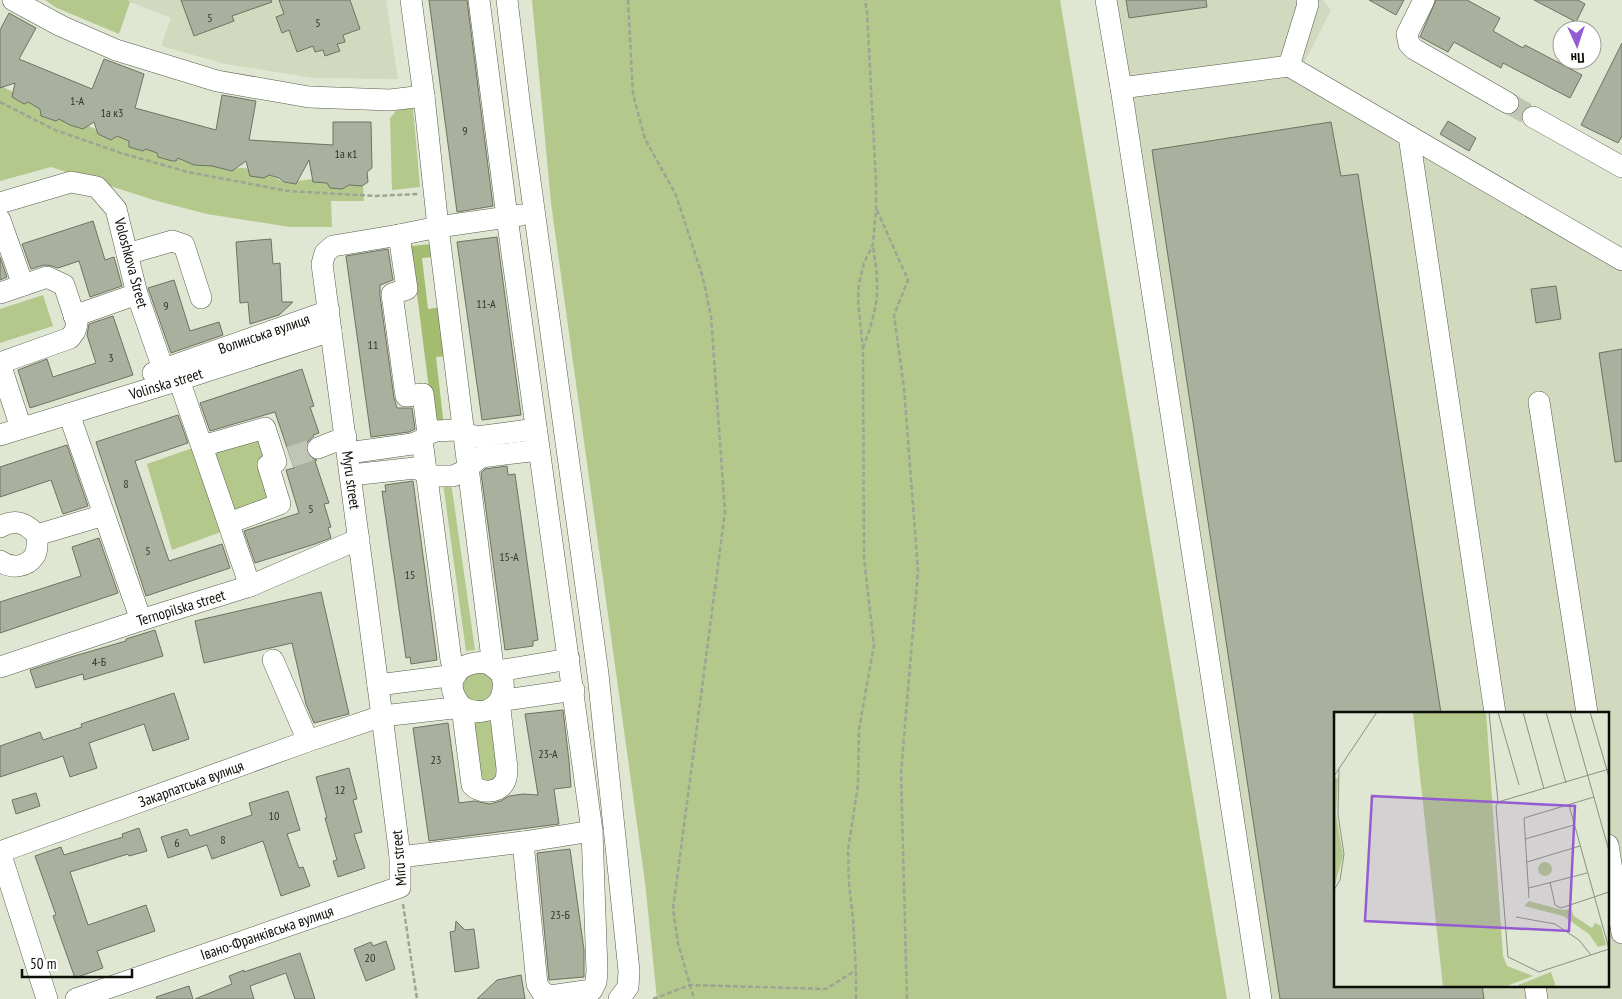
<svg xmlns="http://www.w3.org/2000/svg" width="1622" height="999" font-family="'PT Sans Narrow',sans-serif">
<rect width="100%" height="100%" fill="#dfe6d2"/>
<g fill="#d1dabf" fill-rule="evenodd">
<polygon points="128,0 386,0 398,79 314,78 225,64 161,46 171,18 130,2"/>
<path d="M1098 0H1323L1331 10 1304 63 1622 249V999H1250ZM1336 713H1608V985H1336Z"/>
</g>
<g fill="#b4c88c">
<polygon points="45,0 128,0 130,2 119,34 57,8"/>
<polygon points="532,0 1060,0 1227,999 657,999 645,882 551,203"/>
<path d="M3 87 13 92 14 98 28 102 40 109 41 114 52 120 57 118 83 129 88 126 98 130 112 139 117 136 128 140 131 145C141 147 154 147 159 157L172 161 176 157 196 165 205 166 208 162 219 163 220 168 233 170C245 163 273 176 283 182 287 183 292 183 296 184L298 181 313 179V182L327 183 330 188 342 189 349 185H363L364 201H331L332 227H290L207 214 157 201 51 167 0 181V88Z"/>
<polygon points="413,108 420,187 392,190 390,118 398,109"/>
<polygon points="43,295 53,326 0,343 0,309"/>
<polygon points="255,426 286,508 172,550 147,464"/>
<polygon points="451,482 475,650 466,651 443,483"/>
<polygon points="463,673 491,673 495,696 473,707 458,681"/>
<polygon points="482,720 492,722 498,777 489,781 479,780 473,723"/>
</g>
<polygon fill="#a4bc70" points="432,244 433,257 422,258 428,309 441,307 447,356 436,357 444,427 434,429 411,246"/>
<g fill="#a9b09d" stroke="#6c7361">
<polygon points="181,0 271,0 272,2 232,16 234,21 194,36"/>
<polygon points="279,0 350,0 360,29 343,35 345,42 337,44 340,51 325,56 323,50 315,52 313,46 297,52 289,30 282,33 276,17 284,14"/>
<polygon points="429,0 467,0 493,206 457,212"/>
<polygon points="1126,0 1206,0 1207,7 1129,18"/>
<polygon points="1369,0 1404,0 1396,15"/>
<polygon points="1436,0 1467,0 1500,18 1493,31 1523,48 1525,45 1582,75 1570,98 1503,63 1501,68 1454,42 1448,52 1420,37"/>
<polygon points="1534,0 1578,0 1585,4 1576,22"/>
<polygon points="9,13 36,28 19,59 92,89 104,59 144,74 135,108 216,130 222,95 256,101 249,140 333,145 333,122 371,122 372,168 367,172 368,182 362,186 349,185 342,189 330,188 327,183 313,182 309,160 296,184 284,182 279,178 269,175 264,178 250,176 246,161 232,171 212,166 194,165 178,158 176,161 172,161 158,157 157,153 146,149 143,151 129,147 129,141 117,136 111,140 98,134 94,122 83,129 70,125 59,119 56,121 41,116 40,109 28,102 24,104 12,97 15,83 0,88 0,30"/>
<polygon points="1622,43 1622,136 1618,143 1581,125"/>
<polygon points="1519,98 1531,105 1526,107 1522,110 1521,117 1515,113 1519,109 1520,103"/>
<polygon points="1448,121 1476,138 1469,151 1440,134"/>
<polygon points="1331,122 1341,176 1358,174 1441,713 1336,713 1336,985 1482,985 1484,999 1280,999 1152,150"/>
<polygon points="93,221 105,260 114,257 122,286 90,297 79,261 58,268 52,266 44,265 31,269 22,244"/>
<polygon points="497,237 521,415 482,420 457,242"/>
<polygon points="271,239 273,264 280,263 282,302 293,302 279,315 250,324 248,302 240,303 236,242"/>
<polygon points="388,249 393,280 380,285 380,296 394,398 397,408 412,408 415,429 409,432 371,437 346,256"/>
<polygon points="0,257 7,277 0,280"/>
<polygon points="174,280 190,331 219,322 223,335 171,353 148,288"/>
<polygon points="1556,286 1561,319 1536,323 1531,289"/>
<polygon points="113,316 133,375 30,408 18,370 47,359 53,377 96,363 87,335 89,324"/>
<polygon points="1622,349 1622,461 1615,462 1599,353"/>
<polygon points="302,369 314,406 310,407 319,433 313,435 314,436 308,441 306,447 306,452 310,457 317,460 315,461 329,503 324,504 331,527 328,528 331,538 315,544 255,563 244,531 299,513 286,470 294,468 275,412 210,431 200,403"/>
<polygon points="178,415 188,443 135,461 169,561 222,544 230,568 146,596 96,442"/>
<polygon points="67,445 88,506 63,514 51,480 0,497 0,467"/>
<polygon points="507,466 508,475 515,474 538,640 533,641 533,646 505,650 481,473 485,469"/>
<polygon points="413,481 437,660 411,664 410,657 406,658 382,491 386,492 385,485"/>
<polygon points="99,538 118,593 0,633 0,602 81,576 72,547"/>
<polygon points="321,592 349,714 314,723 306,704 292,643 204,663 195,621"/>
<polygon points="155,630 163,656 84,680 83,674 36,688 30,670 64,659 126,641 126,639"/>
<polygon points="174,693 189,739 153,751 144,724 89,743 97,768 70,777 63,756 0,777 0,746 40,732 43,740 82,727 81,724"/>
<polygon points="563,710 569,761 571,787 554,789 559,824 429,841 413,728 448,723 459,803 474,801 490,804 501,801 509,796 523,794 538,795 525,714"/>
<polygon points="349,768 357,799 353,800 362,832 354,834 365,868 338,877 333,861 337,860 325,818 327,818 316,777"/>
<polygon points="288,791 300,830 287,834 299,868 303,867 310,886 281,896 263,841 212,859 207,845 168,858 161,837 187,829 190,836 252,815 249,803"/>
<polygon points="36,793 40,806 16,814 12,800"/>
<polygon points="139,828 147,851 129,856 128,854 70,872 88,925 146,905 155,931 97,951 103,968 75,978 53,916 56,915 35,856 61,847 64,855 123,837 122,834"/>
<polygon points="570,849 584,950 584,977 549,980 537,853"/>
<polygon points="456,921 465,930 474,929 479,968 455,972 450,932 455,931"/>
<polygon points="386,941 395,969 366,981 354,949 371,942 373,946"/>
<polygon points="300,953 315,999 295,999 286,973 250,986 254,999 195,999 232,984 229,976 244,970 244,972"/>
<polygon points="521,975 525,999 477,999 497,980"/>
<polygon points="189,986 193,999 157,999 156,997"/>
</g>
<g fill="none" stroke-linecap="round" stroke-linejoin="round">
<g stroke="#bfc6b4" stroke-width="21" stroke-dasharray="21 11" stroke-linecap="butt">
<polyline points="1508,103 1533,117"/>
<polyline points="290,457 318,448"/>
</g>
<g stroke="#575d4c" stroke-width="22">
<g id="minor">
<polyline points="13,0 61,26 116,50 217,81 309,97 390,100 424,96"/>
<polyline points="411,0 424,96 438,227 521,215"/>
<polyline points="479,0 507,217 592,831 597,971 596,982 592,990 550,996 542,992 537,984 523,842"/>
<polyline points="507,0 520,108 598,674 629,971 628,987 619,999"/>
<polyline points="1106,0 1121,88 1261,999"/>
<polyline points="1307,0 1308,4 1289,66 1622,260"/>
<polyline points="1424,0 1407,34 1409,44 1414,49 1508,103"/>
<polyline points="1121,88 1289,66"/>
<polyline points="1533,117 1622,167"/>
<polyline points="1409,136 1495,713"/>
<polyline points="0,203 71,182 97,187 116,209 137,294 168,383"/>
<polyline points="0,220 23,285"/>
<polyline points="399,235 407,289 392,294 406,396 423,394 428,434"/>
<polyline points="127,254 172,241 184,245 201,298"/>
<polyline points="0,293 47,277 64,285 77,324 75,331 70,338 0,363"/>
<polyline points="74,316 137,294"/>
<polyline points="0,364 21,428"/>
<polyline points="153,373 329,311"/>
<polyline points="179,380 250,586"/>
<polyline points="1539,402 1587,713"/>
<polyline points="69,414 141,620"/>
<polyline points="0,435 179,380 331,331"/>
<polyline points="202,446 265,428 276,462 268,465 280,504 229,523"/>
<polyline points="318,448 346,437"/>
<polyline points="348,453 412,444 422,440 428,434 436,431 455,430 477,437 536,429"/>
<polyline points="351,475 415,468 433,476 453,476 462,472 481,457 539,450"/>
<path d="M0 527C15 518 26 523 37 535 37 542 38 549 35 555 27 568 11 569 0 561"/>
<polyline points="37,535 104,515"/>
<polyline points="273,660 308,741"/>
<polyline points="0,667 141,620 250,586 359,539"/>
<polyline points="498,671 569,659"/>
<polyline points="378,685 456,675 451,660 422,440"/>
<polyline points="1608,845 1622,933"/>
<path d="M0 852 308 741 382 716 462 707C478 716 500 712 503 690 509 642 424 663 462 707L472 785C480 793 497 794 504 783 507 779 507 773 507 768L499 701 574 690"/>
<polyline points="0,852 47,999"/>
<polyline points="400,857 523,842 592,831"/>
<polyline points="1535,985 1537,999"/>
<polyline points="76,999 400,887 400,857 382,716 322,264 325,253 333,246 399,235 438,227 493,667"/>
</g>
</g>
<g stroke="#9ea494" stroke-width="2.5" stroke-dasharray="5 2.5" stroke-linecap="butt">
<polyline points="628,0 633,94 645,139 676,195 703,278 711,316 725,512 673,909 678,943 694,999"/>
<polyline points="0,102 55,130 121,153 188,172 288,191 376,196 418,194"/>
<polyline points="877,210 908,280 894,315 904,388 918,571 901,773 907,999"/>
<path d="M863 348C870 328 878 307 877 286 877 272 875 259 873 246"/>
<polyline points="403,904 417,999"/>
<polyline points="653,999 690,985 826,989 856,970"/>
<polyline points="856,999 856,970 853,919 849,884 848,850 858,785 859,729 874,645 864,559 863,350 858,300 859,283 864,263 873,244 876,209 876,182 867,12 865,0"/>
</g>
<use href="#minor" stroke="#fff" stroke-width="21"/>
</g>
<g text-anchor="middle" stroke-width="4" stroke-linejoin="round" paint-order="stroke">
<g font-size="12" fill="#33362c">
<text x="210" y="22">5</text>
<text x="318" y="27">5</text>
<text x="77" y="105">1-А</text>
<text x="112" y="117">1а к3</text>
<text x="465" y="135">9</text>
<text x="346" y="158">1а к1</text>
<text x="486" y="308">11-А</text>
<text x="166" y="310">9</text>
<text x="373" y="349">11</text>
<text x="111" y="362">3</text>
<text x="126" y="488">8</text>
<text x="311" y="513">5</text>
<text x="148" y="555">5</text>
<text x="509" y="561">15-А</text>
<text x="410" y="579">15</text>
<text x="99" y="666">4-Б</text>
<text x="548" y="758">23-А</text>
<text x="436" y="764">23</text>
<text x="340" y="794">12</text>
<text x="274" y="820">10</text>
<text x="223" y="844">8</text>
<text x="177" y="847">6</text>
<text x="560" y="919">23-Б</text>
<text x="370" y="962">20</text>
</g>
<g font-size="15" fill="#0c0e07" stroke="#fff">
<text transform="translate(131 263) rotate(75)" y="5">Voloshkova Street</text>
<text transform="translate(264 334) rotate(-19)" y="5">Волинська вулиця</text>
<text transform="translate(166 384) rotate(-17)" y="5">Volinska street</text>
<text transform="translate(351 480) rotate(82)" y="5">Myru street</text>
<text transform="translate(181 608) rotate(-17)" y="5">Ternopilska street</text>
<text transform="translate(191 784) rotate(-20)" y="5">Закарпатська вулиця</text>
<text transform="translate(399 858) rotate(-95)" y="5">Miru street</text>
<text transform="translate(267 933) rotate(-19)" y="5">Івано-Франківська вулиця</text>
</g>
</g>
<g transform="translate(1334 712)">
<rect width="275" height="275" fill="#dfe6d2"/>
<path d="M79 0H152L169 244 173 254 199 264 170 275H109ZM1 65 4 67 2 102 9 144 0 176ZM204 157a7 7 0 1 1 14 0a7 7 0 1 1-14 0ZM195 189 229 198 237 197 240 204 258 216 261 211 267 214 272 233 264 235 255 222 229 204 190 194ZM217 260 222 275H185L184 273Z" fill="#b4c88c"/>
<path fill="none" stroke="#8b9081" stroke-width="1" d="M155 0 164 90M164 0 185 73M189 0 210 77M212 0 232 71M236 0 275 139M256 0 275 65M275 57 164 90 162 94 174 245 205 260 275 237M0 64 43 0M235 93 275 237M191 127 240 113M193 150 246 134M216 170 221 193 227 196 275 180M195 176 253 161M0 178 6 168 10 142 4 103 5 57M195 186 190 106 260 85M182 205 221 212 245 228 257 243"/>
<path fill="#945bd3" fill-opacity="0.15" stroke="#945bd3" stroke-width="2.5" d="M38 84 241 94 235 219 31 209Z"/>
<rect width="275" height="275" fill="none" stroke="#0c0e07" stroke-width="2.5"/>
</g>
<g transform="translate(1577 45) rotate(177)"><circle r="24" fill="#ffffff" stroke="#9e9f9c"/>
<path d="M0-4L9 19L0 12L-9 19Z" fill="#945bd3"/>
<text y="-8" font-size="14" font-weight="bold" text-anchor="middle" fill="#0c0e07">Пн</text>
</g>
<path d="M22 969v8h110v-8" fill="none" stroke="#0c0e07" stroke-width="2.5"/>
<text x="30" y="969" font-size="15" fill="#0c0e07" stroke="#ffffff" stroke-width="4" paint-order="stroke">50 m</text>
</svg>
